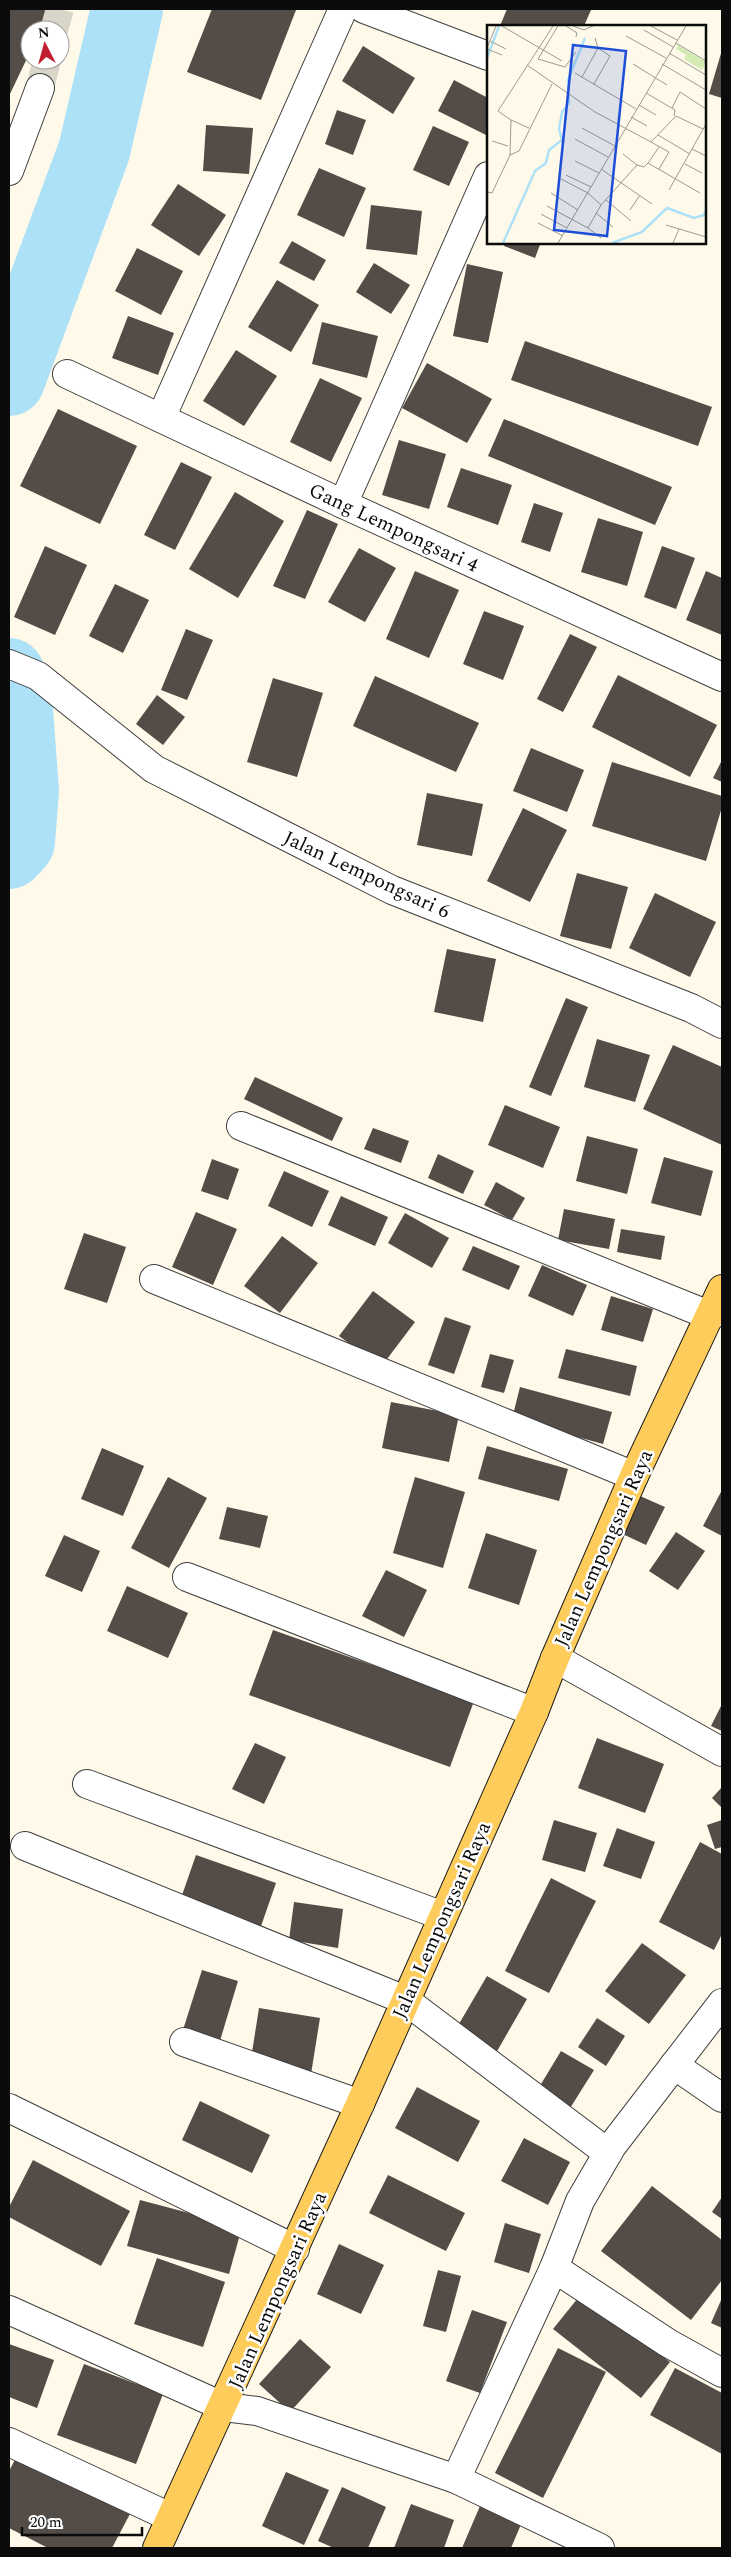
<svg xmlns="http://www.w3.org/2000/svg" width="731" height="2557" font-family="Spectral,serif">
<rect width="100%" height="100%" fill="#fff9ea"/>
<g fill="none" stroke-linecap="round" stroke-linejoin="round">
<g stroke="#ace1f8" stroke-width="72">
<polyline points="9,380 94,151 127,9"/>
<polyline points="9,674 16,697 23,791 19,842 9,853"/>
</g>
</g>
<g fill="#544c47">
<polygon points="9,9 51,9 40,30 30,30 30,52 9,96"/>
<polygon points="212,9 296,10 261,100 187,72"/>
<polygon points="507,9 586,9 591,10 584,26 500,26"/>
<polygon points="363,46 415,78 393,114 342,81"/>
<polygon points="722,50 722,98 709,94"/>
<polygon points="454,80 488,98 488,129 486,135 438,111"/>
<polygon points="337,110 366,120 353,155 325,144"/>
<polygon points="206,125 253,128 249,174 203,171"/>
<polygon points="433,126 469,142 449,186 413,170"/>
<polygon points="319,168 366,188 344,237 297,215"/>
<polygon points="178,184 226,215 199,256 151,225"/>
<polygon points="371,205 422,211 417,255 366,249"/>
<polygon points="292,241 326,260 314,281 279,263"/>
<polygon points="505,242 541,242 535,258 504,246"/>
<polygon points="137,248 183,271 161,315 115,291"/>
<polygon points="374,263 410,285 391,314 356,292"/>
<polygon points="467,264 503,272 488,343 453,336"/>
<polygon points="277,280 319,305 291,352 248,327"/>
<polygon points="128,316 174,333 158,375 112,358"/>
<polygon points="322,322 378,336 367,378 312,364"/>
<polygon points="525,341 712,407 698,446 511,380"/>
<polygon points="236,350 277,376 244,426 203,401"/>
<polygon points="427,363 492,399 467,443 402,408"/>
<polygon points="320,378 362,398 331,462 290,442"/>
<polygon points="58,409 137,446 100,524 20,486"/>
<polygon points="504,419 672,487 655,525 488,456"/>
<polygon points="399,440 446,454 429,509 382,495"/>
<polygon points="181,462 212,477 175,550 144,535"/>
<polygon points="461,468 512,485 498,525 447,507"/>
<polygon points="235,492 284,521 238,598 189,569"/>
<polygon points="534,503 563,513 550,552 521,542"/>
<polygon points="307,510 338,524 305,599 273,586"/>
<polygon points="598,518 643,532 627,586 581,572"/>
<polygon points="45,546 87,565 55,635 14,617"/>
<polygon points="662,546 695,558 676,609 644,597"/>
<polygon points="359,548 396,568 365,622 328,602"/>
<polygon points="415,571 459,590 429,658 386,639"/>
<polygon points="706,571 722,578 722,635 686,620"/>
<polygon points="115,584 149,600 123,653 89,636"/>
<polygon points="484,611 524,626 503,680 463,664"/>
<polygon points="186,629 213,640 187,700 161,690"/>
<polygon points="570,634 597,647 563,712 537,699"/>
<polygon points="618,675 717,725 690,777 592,727"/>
<polygon points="375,676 479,723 456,772 353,726"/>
<polygon points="273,678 323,693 297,777 247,762"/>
<polygon points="157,695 185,717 163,745 136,724"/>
<polygon points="531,748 584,770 567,812 513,791"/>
<polygon points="722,760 722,782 713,778"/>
<polygon points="612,762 722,796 722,807 706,861 592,826"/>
<polygon points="427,793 483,804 472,856 417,845"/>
<polygon points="523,808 567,830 530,902 487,881"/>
<polygon points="577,873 628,887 611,949 560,936"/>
<polygon points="655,893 716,922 690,977 629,948"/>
<polygon points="447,949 496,959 483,1022 434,1012"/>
<polygon points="566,998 588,1007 551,1096 529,1087"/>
<polygon points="597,1039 650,1055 635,1102 584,1087"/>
<polygon points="673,1045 722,1067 722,1145 643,1109"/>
<polygon points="255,1077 343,1118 332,1141 244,1099"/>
<polygon points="505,1105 560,1127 543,1168 488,1145"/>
<polygon points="373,1128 409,1141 401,1163 364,1149"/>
<polygon points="587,1136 638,1149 627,1194 576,1181"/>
<polygon points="438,1154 474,1171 463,1194 428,1178"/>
<polygon points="664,1157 713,1171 701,1216 651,1203"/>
<polygon points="212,1159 239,1169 228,1200 201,1191"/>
<polygon points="284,1171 329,1191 312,1227 268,1206"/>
<polygon points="496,1182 525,1198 512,1220 484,1205"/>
<polygon points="341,1196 388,1217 375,1246 328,1225"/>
<polygon points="564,1209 615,1219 609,1249 558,1240"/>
<polygon points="196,1212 237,1229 213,1285 172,1267"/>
<polygon points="405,1213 449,1238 432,1268 388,1243"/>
<polygon points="621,1229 665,1236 661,1260 617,1252"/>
<polygon points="84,1233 126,1247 107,1303 64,1289"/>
<polygon points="282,1236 318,1263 280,1313 244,1286"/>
<polygon points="473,1246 520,1266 509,1290 462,1270"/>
<polygon points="542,1265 587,1285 573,1316 528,1296"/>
<polygon points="373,1291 415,1322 381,1367 339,1336"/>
<polygon points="611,1296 653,1309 643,1342 601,1330"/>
<polygon points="445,1317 471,1326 454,1374 428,1365"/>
<polygon points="566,1349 637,1366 630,1396 558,1378"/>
<polygon points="490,1354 514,1360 504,1393 481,1387"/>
<polygon points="520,1387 612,1412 603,1444 512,1419"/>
<polygon points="391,1402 459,1415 449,1462 382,1448"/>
<polygon points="487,1446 568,1469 559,1501 478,1479"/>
<polygon points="102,1448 144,1466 123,1516 81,1499"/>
<polygon points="168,1477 207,1498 169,1568 131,1548"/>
<polygon points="415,1477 465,1492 443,1568 393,1553"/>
<polygon points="722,1490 722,1536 703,1526"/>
<polygon points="631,1492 665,1507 646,1545 614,1530"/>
<polygon points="227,1507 268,1516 260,1548 219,1539"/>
<polygon points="676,1532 705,1551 678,1590 649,1571"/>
<polygon points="486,1533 537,1550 519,1605 468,1588"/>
<polygon points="64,1535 100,1551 82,1592 45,1576"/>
<polygon points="386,1570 427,1590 404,1637 362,1616"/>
<polygon points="127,1586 188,1613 168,1658 107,1631"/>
<polygon points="273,1630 474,1701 450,1767 249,1695"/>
<polygon points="722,1704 722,1731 711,1726"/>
<polygon points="597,1738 664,1764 645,1813 578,1788"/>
<polygon points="255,1743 286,1757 264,1804 232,1789"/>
<polygon points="722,1787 722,1808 712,1798"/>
<polygon points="554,1820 597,1833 585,1872 542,1860"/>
<polygon points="722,1820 722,1847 715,1849 707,1825"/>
<polygon points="617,1828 655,1842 641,1879 603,1866"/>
<polygon points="700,1842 722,1854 722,1934 714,1950 659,1922"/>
<polygon points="196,1855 276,1883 260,1929 180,1901"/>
<polygon points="551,1878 596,1901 549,1993 505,1971"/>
<polygon points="294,1902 343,1909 338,1948 289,1940"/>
<polygon points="642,1943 686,1975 649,2024 605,1991"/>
<polygon points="202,1970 238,1981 219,2044 182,2033"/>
<polygon points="487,1976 527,1999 496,2053 456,2029"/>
<polygon points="259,2008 320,2018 311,2074 250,2065"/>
<polygon points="597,2018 625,2036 606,2066 578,2047"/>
<polygon points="561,2051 594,2070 567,2113 535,2094"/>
<polygon points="417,2087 480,2121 458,2162 395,2128"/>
<polygon points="200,2101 270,2135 252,2173 182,2140"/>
<polygon points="524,2138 570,2162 548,2205 501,2181"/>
<polygon points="33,2160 130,2211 101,2266 9,2217 9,2207"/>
<polygon points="388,2175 465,2213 446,2251 369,2213"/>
<polygon points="652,2186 722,2240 722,2280 691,2320 601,2251"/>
<polygon points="722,2197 722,2219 712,2212"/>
<polygon points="140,2200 242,2227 229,2274 127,2246"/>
<polygon points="505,2223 541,2234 529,2273 494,2262"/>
<polygon points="339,2244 384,2265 361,2314 317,2294"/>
<polygon points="157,2258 225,2282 203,2347 134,2324"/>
<polygon points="438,2270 461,2276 446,2332 423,2326"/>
<polygon points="582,2293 670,2362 641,2398 553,2329"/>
<polygon points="722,2298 722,2328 711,2323"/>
<polygon points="472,2310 507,2322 480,2393 446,2381"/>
<polygon points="300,2339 331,2367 290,2412 259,2384"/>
<polygon points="9,2344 54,2360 37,2408 9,2397"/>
<polygon points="558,2348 606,2372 543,2498 495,2473"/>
<polygon points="84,2364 163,2394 136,2464 57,2435"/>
<polygon points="675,2368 722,2393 722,2454 650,2415"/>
<polygon points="18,2454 131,2512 112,2548 48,2548 9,2528 9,2471"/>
<polygon points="286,2472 329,2490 304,2545 262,2526"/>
<polygon points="342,2487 386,2507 368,2548 334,2548 318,2541"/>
<polygon points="411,2504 454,2520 444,2548 394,2548"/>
<polygon points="480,2506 522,2522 511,2548 462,2548"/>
</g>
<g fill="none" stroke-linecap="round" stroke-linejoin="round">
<g stroke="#dad5c9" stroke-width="28" stroke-dasharray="28 14" stroke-linecap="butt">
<polyline points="54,30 60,9"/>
<polyline points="40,88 47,60"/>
</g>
<g stroke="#3e3e3e" stroke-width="30">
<g id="minor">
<polyline points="364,9 488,56"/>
<polyline points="9,171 40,88"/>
<polyline points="67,374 343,504 722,677"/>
<polyline points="161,418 343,9"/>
<polyline points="343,504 488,176"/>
<polyline points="9,664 38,676 154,769 392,890 691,1008 722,1024"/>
<polyline points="241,1126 711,1316"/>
<polyline points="154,1279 634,1476"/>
<polyline points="187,1577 534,1712"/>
<polyline points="555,1658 722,1752"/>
<polyline points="87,1784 443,1916"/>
<polyline points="25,1846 405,2000 608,2153"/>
<polyline points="184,2042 360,2104"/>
<polyline points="674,2065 722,2098"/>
<polyline points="9,2108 295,2249"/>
<polyline points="554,2268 668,2343 722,2373"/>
<polyline points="9,2310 224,2407 257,2411 456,2479 554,2268 580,2201 612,2146 722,2003"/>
<polyline points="9,2442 170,2517"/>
<polyline points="456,2479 600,2548"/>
</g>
</g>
<g stroke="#1c1c1c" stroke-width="30">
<polyline id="major" points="157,2548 360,2104 534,1712 555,1658 634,1476 722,1289"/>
</g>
<use href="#minor" stroke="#fff" stroke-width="28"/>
<use href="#major" stroke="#fecc5a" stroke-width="28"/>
</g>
<g text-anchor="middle" stroke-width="5" stroke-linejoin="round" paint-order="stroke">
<g font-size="20" fill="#0b0b0b" stroke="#fff">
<text transform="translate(394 527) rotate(25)" y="7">Gang Lempongsari 4</text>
<text transform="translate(367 874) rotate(25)" y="7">Jalan Lempongsari 6</text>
<text transform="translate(603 1548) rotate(-66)" y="7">Jalan Lempongsari Raya</text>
<text transform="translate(441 1920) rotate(-66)" y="7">Jalan Lempongsari Raya</text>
<text transform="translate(277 2290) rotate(-66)" y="7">Jalan Lempongsari Raya</text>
</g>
</g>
<g transform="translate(487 25)">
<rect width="219" height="219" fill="#fff9ea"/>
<path d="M191 20 219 37 215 45 197 34 199 30 189 24Z" fill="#d3eab2"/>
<path fill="none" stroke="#ace1f8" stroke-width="2.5" d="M0 33 12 1M16 218 48 146 59 138 62 125 75 115 72 104 75 87 82 78 81 55 98 13M125 218 155 207 180 183 207 193 217 190 219 185"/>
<path fill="none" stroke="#9d9a91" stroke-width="1" d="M15 1 75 36M71 1 51 34 78 42 89 27M79 1 90 8 89 12M86 1 97 5 106 1M164 1 190 15M157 5 186 22M139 11 179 33M3 16 19 24M189 18 219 36M0 23 9 1M0 24 15 30M182 28 219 50M146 39 180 60M175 39 219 65M40 40 108 87 164 117 189 91 216 104M88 48 149 84M95 52 111 23 108 13M107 59 123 31 111 23M159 68 188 85 187 91M152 80 169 90M185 83 193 67 219 84M144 92 160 101M24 95 42 103M95 103 128 121M171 110 203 129M88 114 121 132M5 116 21 121M164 117 182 127 172 144M172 122 161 138 213 168M205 124 219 131M136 129 150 140M23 130 24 95 11 86 66 1M88 136 112 148M198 139 215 148M114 144 165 179M79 150 104 162M74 154 101 168 114 180M182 165 219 99M0 167 5 168 23 130 32 126 65 59M64 168 91 185M119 175 144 196M60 181 101 203 114 180 150 140 157 142 161 138M143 185 153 170M109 188 126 202M54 189 80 203M51 198 76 211M179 200 219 212M101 203 114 213M71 218 199 1M186 218 192 204"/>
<path fill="#1d4ed8" fill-opacity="0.15" stroke="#1d4ed8" stroke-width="2.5" d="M86 20 139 26 120 211 67 205Z"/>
<rect width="219" height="219" fill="none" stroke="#0b0b0b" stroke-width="2.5"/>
</g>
<rect width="731" height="2557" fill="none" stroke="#0b0b0b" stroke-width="20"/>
<g transform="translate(45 45) rotate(354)"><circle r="24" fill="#ffffff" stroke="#9d9d9d"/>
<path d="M0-4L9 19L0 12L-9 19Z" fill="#c01e30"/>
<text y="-8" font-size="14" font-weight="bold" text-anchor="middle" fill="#0b0b0b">N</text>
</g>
<path d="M22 2527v8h120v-8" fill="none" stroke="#0b0b0b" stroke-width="2.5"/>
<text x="30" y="2527" font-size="15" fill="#0b0b0b" stroke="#ffffff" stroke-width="4" paint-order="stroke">20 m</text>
</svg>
